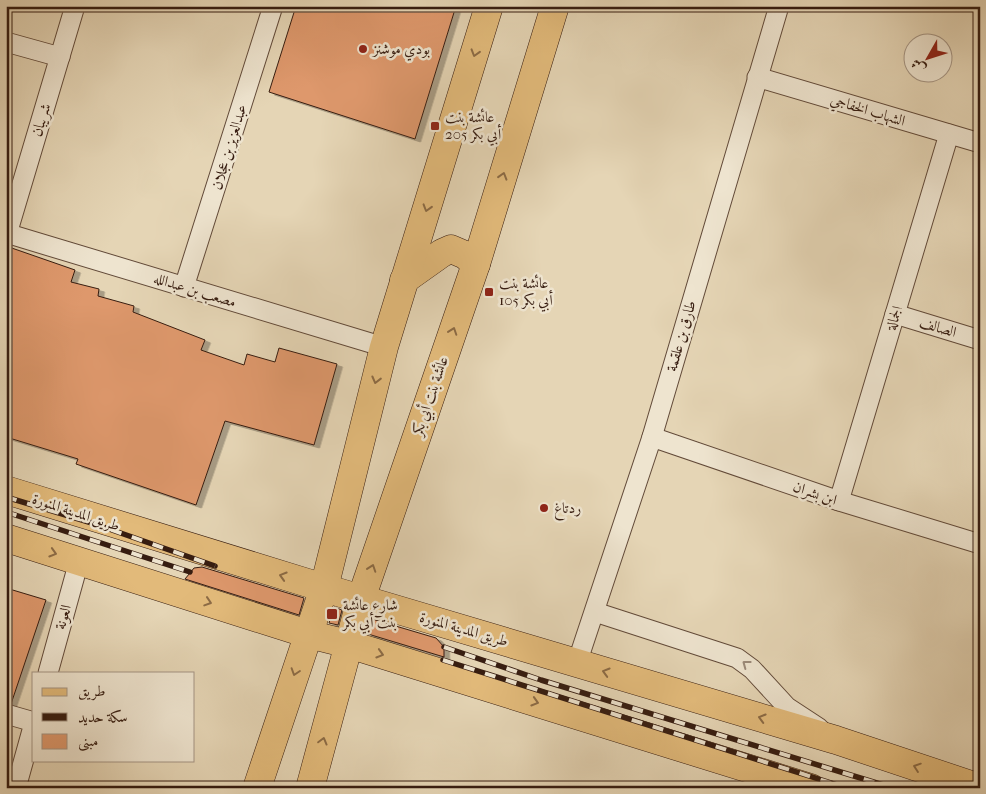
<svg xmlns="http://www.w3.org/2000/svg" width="986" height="794" font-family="'IM FELL French Canon',Amiri,serif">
<defs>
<filter id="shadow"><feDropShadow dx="5.5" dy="3" stdDeviation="0" flood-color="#0004"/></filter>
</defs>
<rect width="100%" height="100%" fill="#e5d5b5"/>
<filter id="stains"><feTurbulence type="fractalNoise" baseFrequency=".004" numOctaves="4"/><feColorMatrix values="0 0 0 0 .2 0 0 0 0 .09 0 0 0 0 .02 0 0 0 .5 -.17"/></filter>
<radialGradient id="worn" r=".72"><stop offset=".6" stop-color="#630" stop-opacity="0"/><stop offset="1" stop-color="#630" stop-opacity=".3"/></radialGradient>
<g fill="#de986c" stroke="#361c10" filter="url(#shadow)">
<polygon points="296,6 456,6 415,139 269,92"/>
<polygon points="6,246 75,270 71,282 99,289 98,296 134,306 133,312 205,340 201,350 244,365 247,354 275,362 279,348 337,364 314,445 225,421 196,505 76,464 78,459 6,437"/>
<polygon points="202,567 304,598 299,615 185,579 194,568"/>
<polygon points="6,588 46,600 11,704 6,703"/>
<polygon points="334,607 342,610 338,625 329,623"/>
<polygon points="372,619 436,638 444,647 444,657 368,634"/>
</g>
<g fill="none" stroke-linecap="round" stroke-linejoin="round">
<g stroke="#624a39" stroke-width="21">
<g id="street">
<polyline points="6,42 60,57"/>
<polyline points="757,77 980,143"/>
<polyline points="6,233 384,347"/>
<polyline points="7,234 75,6"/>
<polyline points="184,287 273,6"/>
<polyline points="895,314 980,340"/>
<polyline points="652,437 839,501 980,544"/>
<polyline points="839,501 949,134"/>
<polyline points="595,612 737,658 752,669 787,707 819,728"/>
<polyline points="577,663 652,437 779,6"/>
<polyline points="48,673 79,561"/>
<polyline points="6,714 34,722"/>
<polyline points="16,788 34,723"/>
</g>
</g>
<g stroke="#361c10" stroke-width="29">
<g id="primary">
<polyline points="404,280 442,253 451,249 465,255 476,264"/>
<polyline points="6,490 324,588 836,740 980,788"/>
<polyline points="6,538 308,634 348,644 811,788"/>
<polyline points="257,788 324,588 384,347 489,6"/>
<polyline points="310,788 361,599 476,264 555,6"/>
</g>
</g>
<use href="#street" stroke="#eee4cf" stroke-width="19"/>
<use href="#primary" stroke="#e2ba7a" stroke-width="28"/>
<g stroke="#361c10" stroke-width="5.5">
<g id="rail">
<polyline points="6,497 92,523 215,566"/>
<polyline points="6,512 190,572"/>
<polyline points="444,647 541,680 893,788"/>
<polyline points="443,660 847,788"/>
</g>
</g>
<use href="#rail" stroke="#eee4cf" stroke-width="4" stroke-dasharray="11" stroke-linecap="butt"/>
</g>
<defs><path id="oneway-chevron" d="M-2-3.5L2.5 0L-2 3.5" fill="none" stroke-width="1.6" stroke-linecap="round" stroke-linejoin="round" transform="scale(1.25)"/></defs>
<g stroke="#8c6b45">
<use href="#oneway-chevron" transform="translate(475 53) rotate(107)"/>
<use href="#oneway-chevron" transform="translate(503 176) rotate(-73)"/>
<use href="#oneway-chevron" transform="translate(427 208) rotate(107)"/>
<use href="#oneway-chevron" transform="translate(453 331) rotate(-71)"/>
<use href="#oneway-chevron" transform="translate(376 380) rotate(104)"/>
<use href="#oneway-chevron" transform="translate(53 553) rotate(17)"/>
<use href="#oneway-chevron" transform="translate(372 568) rotate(-71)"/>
<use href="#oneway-chevron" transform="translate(283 576) rotate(-163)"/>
<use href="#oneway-chevron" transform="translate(208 602) rotate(18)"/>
<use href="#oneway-chevron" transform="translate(380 654) rotate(17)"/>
<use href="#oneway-chevron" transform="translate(295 672) rotate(108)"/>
<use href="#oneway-chevron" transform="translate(606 672) rotate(-164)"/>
<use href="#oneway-chevron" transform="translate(535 702) rotate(17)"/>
<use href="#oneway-chevron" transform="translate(762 718) rotate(-164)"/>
<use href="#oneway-chevron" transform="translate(323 741) rotate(-75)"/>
<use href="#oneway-chevron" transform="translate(917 767) rotate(-161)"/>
</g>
<use stroke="#9b8a79" href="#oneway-chevron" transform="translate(746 664) rotate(-143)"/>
<g fill="#8f2418" stroke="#eee4cf" stroke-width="2">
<circle cx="363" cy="49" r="5"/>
<rect x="430" y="121" width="10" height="10" rx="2.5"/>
<rect x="484" y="287" width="10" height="10" rx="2.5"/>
<circle cx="544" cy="508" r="5"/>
<rect x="326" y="608" width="12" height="12" rx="2.5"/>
</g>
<g text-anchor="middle" stroke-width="5" stroke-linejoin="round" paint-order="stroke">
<g font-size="15" fill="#361c10" stroke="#eee4cf" text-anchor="start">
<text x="373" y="54">بودي موشنز</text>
<text x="445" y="122">عائشة بنت<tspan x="445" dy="17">أبي بكر 205</tspan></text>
<text x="499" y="288">عائشة بنت<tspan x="499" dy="17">أبي بكر 105</tspan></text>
<text x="554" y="513">ردتاغ</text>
<text x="343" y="610">شارع عائشة<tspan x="343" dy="17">بنت أبي بكر</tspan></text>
</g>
<g font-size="15" fill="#361c10" stroke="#eee4cf">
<text transform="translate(868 110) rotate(17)" y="5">الشهاب الخفاجي</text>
<text transform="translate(41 120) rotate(-73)" y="5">شريبان</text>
<text transform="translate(229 147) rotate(-73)" y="5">عبدالعزيز بن عجلان</text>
<text transform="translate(195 290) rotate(17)" y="5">مصعب بن عبدالله</text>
<text transform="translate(894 318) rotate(-73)" y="5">الجمالة</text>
<text transform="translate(938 327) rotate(17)" y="5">الصالف</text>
<text transform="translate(681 336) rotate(-74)" y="5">طارق بن علقمة</text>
<text transform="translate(430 396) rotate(-71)" y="5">عائشة بنت أبي بكر</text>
<text transform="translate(815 493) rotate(19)" y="5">ابن بشران</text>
<text transform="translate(76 512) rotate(18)" y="5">طريق المدينة المنورة</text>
<text transform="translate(63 617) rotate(-74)" y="5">العونة</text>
<text transform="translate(464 629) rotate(16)" y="5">طريق المدينة المنورة</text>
</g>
</g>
<rect width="986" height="794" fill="none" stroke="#e5d5b5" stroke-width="25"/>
<rect x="8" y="8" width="971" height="779" fill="none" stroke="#361c10" stroke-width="2.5"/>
<rect x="12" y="12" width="961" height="769" fill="none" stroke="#361c10"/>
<rect x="32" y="672" width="162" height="90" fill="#eee4cf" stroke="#a49483"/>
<rect x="42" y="688" width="25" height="8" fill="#e2ba7a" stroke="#a49483"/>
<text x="78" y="696" font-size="15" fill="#361c10">طريق</text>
<rect x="42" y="713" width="25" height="8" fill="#361c10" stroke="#a49483"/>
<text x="78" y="722" font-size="15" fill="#361c10">سكة حديد</text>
<rect x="42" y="734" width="25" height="15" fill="#de986c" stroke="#a49483"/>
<text x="78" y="746" font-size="15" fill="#361c10">مبنى</text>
<g transform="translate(928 58) rotate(231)"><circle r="24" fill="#eee4cf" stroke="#a49483"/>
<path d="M0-4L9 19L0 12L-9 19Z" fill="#8f2418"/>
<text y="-8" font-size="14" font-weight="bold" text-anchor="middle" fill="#361c10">ش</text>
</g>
<rect width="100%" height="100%" filter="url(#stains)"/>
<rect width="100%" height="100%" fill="url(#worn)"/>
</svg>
